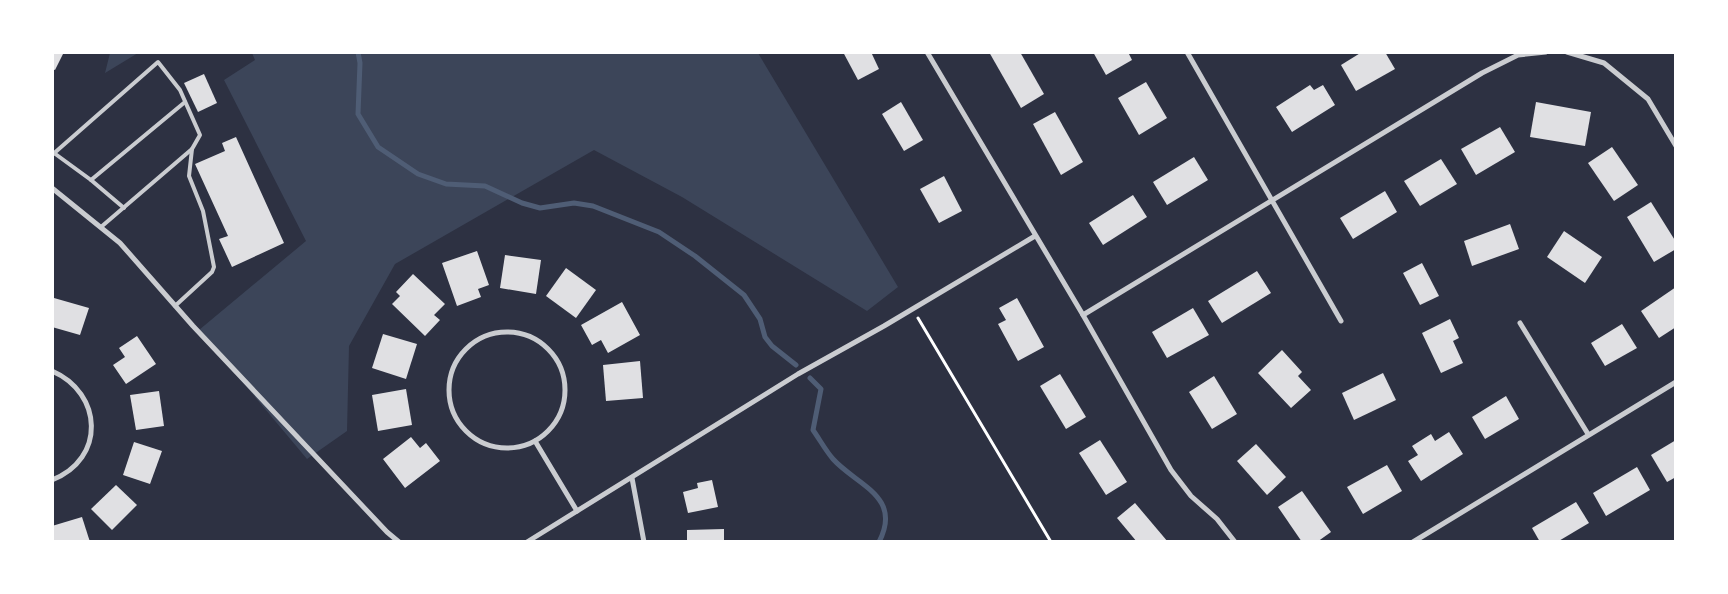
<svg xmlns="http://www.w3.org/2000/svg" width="1728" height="594" font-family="'Sofia Sans Condensed',sans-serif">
<rect width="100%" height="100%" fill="#2d3142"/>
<g fill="#3c4559">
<polygon points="110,53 110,52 138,53 105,73"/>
<polygon points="252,53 758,53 898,287 867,311 682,197 594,150 395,264 349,346 347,431 307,459 199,330 306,241 224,80 255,60"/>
</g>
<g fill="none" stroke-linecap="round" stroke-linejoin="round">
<g stroke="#4f5d75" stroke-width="5">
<polyline points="358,52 360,63 358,114 378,147 418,174 446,184 485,186 522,203 540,208 574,203 593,206 659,232 695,256 744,295 760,319 765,337 772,346 796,365"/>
<path d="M810 378 821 389 813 430C820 440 826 451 833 459 856 485 903 496 879 542"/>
</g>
</g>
<g fill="#e0e0e3">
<polygon points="52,52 64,52 55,70 52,69"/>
<polygon points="843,52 871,52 879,69 858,80"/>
<polygon points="989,52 1020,52 1044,94 1021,108"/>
<polygon points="1093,52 1128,52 1132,60 1106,75"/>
<polygon points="1362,52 1385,52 1395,69 1356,91 1341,65"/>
<polygon points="204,74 217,103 198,112 184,83"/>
<polygon points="1146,82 1167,118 1139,135 1118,98"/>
<polygon points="1310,85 1314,90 1323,85 1335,105 1292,132 1276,107"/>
<polygon points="901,102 923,140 904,151 882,114"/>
<polygon points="1536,102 1591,112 1585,146 1530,137"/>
<polygon points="1055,112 1083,162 1061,175 1033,124"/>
<polygon points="1500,127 1515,152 1476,175 1461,149"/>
<polygon points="236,137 284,243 232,267 219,239 228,236 195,164 225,151 222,143"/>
<polygon points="1612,147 1638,185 1614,201 1588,163"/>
<polygon points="1194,157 1208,180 1167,205 1153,182"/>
<polygon points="1441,159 1457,184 1420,206 1404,181"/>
<polygon points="944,176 962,211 939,223 920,189"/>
<polygon points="1385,191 1397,212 1353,239 1340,218"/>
<polygon points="1133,195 1147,217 1103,245 1089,223"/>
<polygon points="1651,202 1676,242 1676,249 1654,262 1627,217"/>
<polygon points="1510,224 1519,249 1472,266 1464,241"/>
<polygon points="1564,231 1602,257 1585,283 1547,257"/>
<polygon points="477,251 489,285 478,289 481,297 457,306 442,263"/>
<polygon points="505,255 541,260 536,294 500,288"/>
<polygon points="1422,263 1439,296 1420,305 1403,273"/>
<polygon points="566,268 596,290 576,318 546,296"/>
<polygon points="1257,271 1271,293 1222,323 1208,301"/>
<polygon points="413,274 445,304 434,315 440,320 425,336 392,304 400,296 396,292"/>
<polygon points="1676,287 1676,327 1659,338 1641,311"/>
<polygon points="54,298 89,308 80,335 52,327"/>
<polygon points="1017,298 1044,347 1018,361 998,324 1006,320 999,308"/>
<polygon points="622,302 640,335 608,353 601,340 592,345 581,325"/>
<polygon points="1193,308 1209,335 1167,358 1152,332"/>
<polygon points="1450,319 1459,338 1453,341 1463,363 1441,373 1422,333"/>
<polygon points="1622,324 1637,348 1605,366 1591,343"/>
<polygon points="383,334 417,344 406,379 372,368"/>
<polygon points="137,336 156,364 126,384 113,365 125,357 119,348"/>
<polygon points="1282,350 1302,372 1298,376 1311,390 1291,408 1258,373"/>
<polygon points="640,361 643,398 606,401 603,365"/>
<polygon points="1383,373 1396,400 1354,420 1342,393"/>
<polygon points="1060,374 1086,417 1066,429 1040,386"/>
<polygon points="1214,376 1237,414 1212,429 1189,392"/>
<polygon points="406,389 412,425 378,431 372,395"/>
<polygon points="159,391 164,426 136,430 130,395"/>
<polygon points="1506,396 1519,419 1485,439 1472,417"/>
<polygon points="1449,432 1463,454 1421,481 1408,461 1418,455 1412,446 1431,434 1435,441"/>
<polygon points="411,437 420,448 426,443 440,461 405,488 383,459"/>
<polygon points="1100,440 1127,482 1106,495 1079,453"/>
<polygon points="1676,440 1676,477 1667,482 1651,455"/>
<polygon points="134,442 162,451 150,484 123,475"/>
<polygon points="1256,444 1286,477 1267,495 1237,461"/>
<polygon points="1387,465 1402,491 1363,514 1347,487"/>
<polygon points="1637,467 1650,490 1606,516 1593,493"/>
<polygon points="712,480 718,507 688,513 683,492 698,488 697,483"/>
<polygon points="116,485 137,505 112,530 91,509"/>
<polygon points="1302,491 1331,532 1317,542 1302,542 1278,507"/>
<polygon points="1576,502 1589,523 1557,542 1540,542 1532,528"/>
<polygon points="1135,503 1168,542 1137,542 1117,518"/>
<polygon points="82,517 90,542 54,542 52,526"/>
<polygon points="724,529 724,542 687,542 687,530"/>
</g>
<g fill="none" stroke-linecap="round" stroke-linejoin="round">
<polyline stroke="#fff" stroke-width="3" points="918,318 1051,542"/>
<g stroke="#caccd0" stroke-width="4">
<polyline points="54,153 91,180 124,208"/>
<polyline points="52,155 158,62 180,90 200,135 192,149 101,227"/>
<polyline points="91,180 185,102"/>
<polyline points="175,306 212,272 214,267 203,211 189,176 192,149"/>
</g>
<g stroke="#caccd0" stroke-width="5">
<polyline points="927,52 1083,315 1171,470 1191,496 1217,519 1235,542"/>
<polyline points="1187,52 1341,321"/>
<polyline points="1567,52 1604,63 1648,99 1676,146"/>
<polyline points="52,188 120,243 193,326 387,532 399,542"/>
<polyline points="1083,315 1482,73 1518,55 1546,52"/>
<polyline points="1520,323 1588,434"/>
<circle cx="507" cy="390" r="58"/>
<path d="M52 371C103 393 106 459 52 480"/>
<polyline points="535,441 577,511"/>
<polyline points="632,478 644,542"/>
<polyline points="527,542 798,374 884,326 1035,236"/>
<polyline points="1413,542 1676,382"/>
</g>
</g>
<rect width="1728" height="594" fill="none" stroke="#ffffff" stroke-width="108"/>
</svg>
